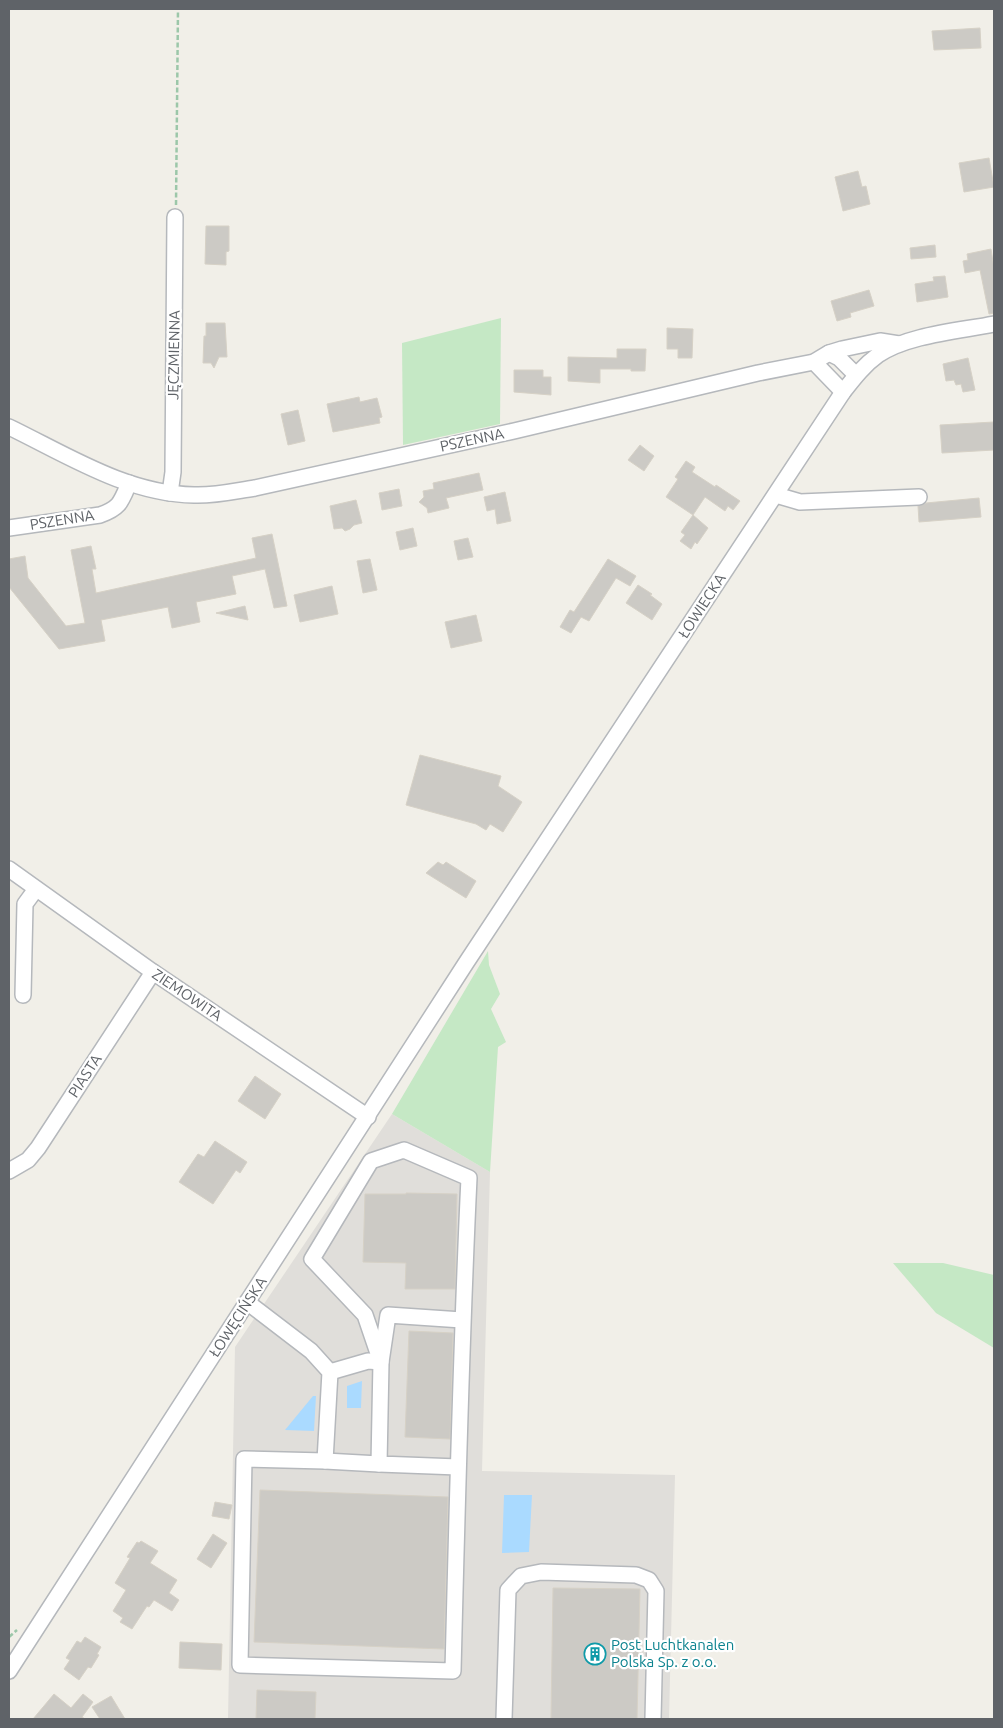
<svg xmlns="http://www.w3.org/2000/svg" width="1003" height="1728" font-family="Ubuntu,sans-serif">
<rect width="100%" height="100%" fill="#f1efe8"/>
<polygon fill="#e0deda" points="392,1114 490,1172 482,1471 675,1475 669,1719 228,1719 235,1347"/>
<g fill="#c5e8c5">
<polygon points="501,318 500,424 403,445 402,343"/>
<polygon points="488,951 489,965 500,994 491,1009 506,1042 498,1047 490,1172 392,1114"/>
<polygon points="893,1263 943,1263 994,1275 994,1348 936,1313"/>
</g>
<g fill="#aadaff">
<polygon points="362,1381 361,1408 347,1408 347,1386"/>
<polygon points="313,1396 316,1396 314,1431 285,1430"/>
<polygon points="504,1495 532,1495 529,1552 502,1553"/>
</g>
<g fill="#cccac5" stroke="#d6d1c6">
<polygon points="980,28 981,48 934,50 932,31"/>
<polygon points="989,158 994,187 964,192 959,163"/>
<polygon points="858,171 862,187 866,186 870,204 843,211 835,177"/>
<polygon points="206,226 229,226 229,251 226,252 226,265 205,264"/>
<polygon points="935,245 936,257 911,259 910,248"/>
<polygon points="991,249 994,268 994,313 989,314 980,270 965,273 963,261 968,260 967,254"/>
<polygon points="945,276 948,297 917,302 915,284 934,281 933,277"/>
<polygon points="869,290 874,306 850,313 851,317 837,321 831,301"/>
<polygon points="206,323 225,323 227,357 219,357 214,368 211,363 203,363 204,336 206,336"/>
<polygon points="667,328 693,329 692,358 678,358 678,349 667,349"/>
<polygon points="617,349 646,349 645,371 631,371 631,369 600,369 600,383 568,381 568,357 617,358"/>
<polygon points="968,358 975,390 963,392 961,384 956,385 954,380 946,381 943,364"/>
<polygon points="514,370 543,370 543,377 551,377 551,395 514,392"/>
<polygon points="359,397 360,402 377,398 382,417 379,418 380,423 333,432 327,404"/>
<polygon points="298,410 305,441 288,445 281,414"/>
<polygon points="994,422 994,450 942,453 940,425"/>
<polygon points="640,445 654,456 644,471 628,460"/>
<polygon points="686,461 695,467 692,472 715,487 716,485 740,501 733,510 728,506 725,511 705,497 693,515 666,497 678,479 675,477"/>
<polygon points="479,473 483,490 446,498 449,508 428,513 427,508 419,502 424,497 423,491 434,489 433,483"/>
<polygon points="399,489 402,506 382,510 379,493"/>
<polygon points="505,492 511,521 497,524 495,509 487,511 484,497"/>
<polygon points="979,498 981,517 919,522 918,506 926,503"/>
<polygon points="356,500 362,523 354,525 350,529 345,531 342,528 334,529 330,506"/>
<polygon points="693,515 708,528 697,544 695,542 691,549 680,541 685,535 681,532"/>
<polygon points="413,528 417,546 400,550 396,532"/>
<polygon points="272,534 287,606 274,608 265,569 232,576 236,594 196,602 200,622 172,628 168,607 101,620 105,641 59,649 9,587 9,559 25,556 28,578 66,626 85,623 71,550 91,546 96,569 92,569 96,593 256,558 252,538"/>
<polygon points="468,538 473,557 458,560 454,541"/>
<polygon points="370,559 377,590 363,593 357,561"/>
<polygon points="608,559 636,576 630,586 616,578 589,621 581,617 571,633 560,627 570,610 574,612"/>
<polygon points="638,585 652,594 650,595 662,604 652,620 626,603"/>
<polygon points="332,586 338,614 300,622 294,595"/>
<polygon points="245,606 248,620 216,613"/>
<polygon points="476,615 482,641 451,648 445,622"/>
<polygon points="420,755 501,776 498,786 522,802 503,832 490,824 486,830 476,824 406,805"/>
<polygon points="438,862 443,865 446,862 476,881 466,898 426,873"/>
<polygon points="255,1076 281,1094 265,1119 238,1101"/>
<polygon points="215,1141 247,1162 240,1173 236,1170 213,1204 179,1182 198,1154 204,1157"/>
<polygon points="406,1193 457,1194 455,1289 405,1289 406,1263 363,1262 365,1194 406,1194"/>
<polygon points="409,1331 453,1333 450,1439 405,1437"/>
<polygon points="260,1490 448,1497 444,1649 254,1642"/>
<polygon points="215,1502 232,1505 229,1519 212,1516"/>
<polygon points="213,1534 227,1543 211,1568 197,1559"/>
<polygon points="141,1541 158,1551 150,1563 177,1580 169,1593 179,1600 172,1611 154,1600 149,1607 147,1606 132,1629 120,1622 123,1618 113,1611 126,1590 115,1583 130,1558 127,1557 137,1542 139,1543"/>
<polygon points="553,1588 640,1589 637,1719 551,1719"/>
<polygon points="85,1637 101,1647 97,1654 99,1655 91,1668 88,1667 79,1680 64,1669 70,1660 66,1658 77,1641 81,1643"/>
<polygon points="180,1642 222,1644 221,1670 179,1668"/>
<polygon points="257,1690 316,1692 315,1719 256,1719"/>
<polygon points="54,1694 71,1708 83,1694 93,1702 82,1717 85,1719 33,1719"/>
<polygon points="111,1696 125,1719 100,1719 92,1707"/>
</g>
<g fill="none" stroke-linecap="round" stroke-linejoin="round">
<g stroke="#b5b8bc" stroke-width="18">
<g id="minor">
<polyline points="829,353 839,358 856,375"/>
<polyline points="814,362 843,392"/>
<path d="M9 427C67 455 127 494 194 495 214 496 235 491 255 488L514 431 758 373 814 362 829 353 842 349 880 341 899 344"/>
<polyline points="170,493 173,472 175,217"/>
<polyline points="776,495 800,502 919,497"/>
<path d="M9 528 100 515C120 508 121 502 129 483"/>
<polyline points="9,869 153,972 368,1117"/>
<polyline points="23,995 25,904 36,889"/>
<polyline points="9,1171 28,1160 38,1148 153,972"/>
<path d="M247 1302 311 1351 330 1372 325 1461 244 1459 240 1665 453 1671C457 1507 461 1343 469 1178L404 1150 371 1161 312 1259 365 1315 381 1362 379 1464 458 1467"/>
<polyline points="330,1372 368,1361 381,1362 388,1315 462,1320"/>
<polyline points="325,1461 379,1464"/>
<path d="M9 1671 466 963 843 392C854 378 864 365 878 355 907 335 959 331 994 324"/>
<polyline points="504,1719 508,1590 521,1576 541,1572 636,1575 649,1580 656,1591 653,1719"/>
</g>
</g>
<g stroke="#9cc7a9" stroke-width="2.5" stroke-dasharray="5 2.5" stroke-linecap="butt">
<polyline points="176,205 178,9"/>
<polyline points="9,1637 17,1630"/>
</g>
<use href="#minor" stroke="#fff" stroke-width="15"/>
</g>
<defs>
<g id="building-ring" transform="scale(1.125)"><circle r="9.5" fill="#fff" stroke="#0f9aa8" stroke-width="1.5"/><path d="M-4-6H4V6H1V3H-1V6H-4ZM-2.5-4.3h1.7v1.8h-1.7ZM.8-4.3h1.7v1.8H.8ZM-2.5-1h1.7V.8h-1.7ZM.8-1h1.7V.8H.8Z" fill="#0f9aa8"/></g>
</defs>
<g fill-rule="evenodd">
<use href="#building-ring" x="595" y="1654"/>
</g>
<g text-anchor="middle" stroke-width="4.5" stroke-linejoin="round" paint-order="stroke">
<g font-size="15" fill="#5f6368" stroke="#fff">
<text transform="translate(174 355) rotate(-89)" y="5">JĘCZMIENNA</text>
<text transform="translate(472 440) rotate(-12)" y="5">PSZENNA</text>
<text transform="translate(62 520) rotate(-9)" y="5">PSZENNA</text>
<text transform="translate(702 606) rotate(-57)" y="5">ŁOWIECKA</text>
<text transform="translate(187 995) rotate(34)" y="5">ZIEMOWITA</text>
<text transform="translate(85 1076) rotate(-57)" y="5">PIASTA</text>
<text transform="translate(238 1317) rotate(-57)" y="5">ŁOWĘCIŃSKA</text>
</g>
<g font-size="15" fill="#0d838f" stroke="#fff" text-anchor="start">
<text x="611" y="1650">Post Luchtkanalen<tspan x="611" dy="17">Polska Sp. z o.o.</tspan></text>
</g>
</g>
<rect width="1003" height="1728" fill="none" stroke="#5f6368" stroke-width="20"/>
</svg>
